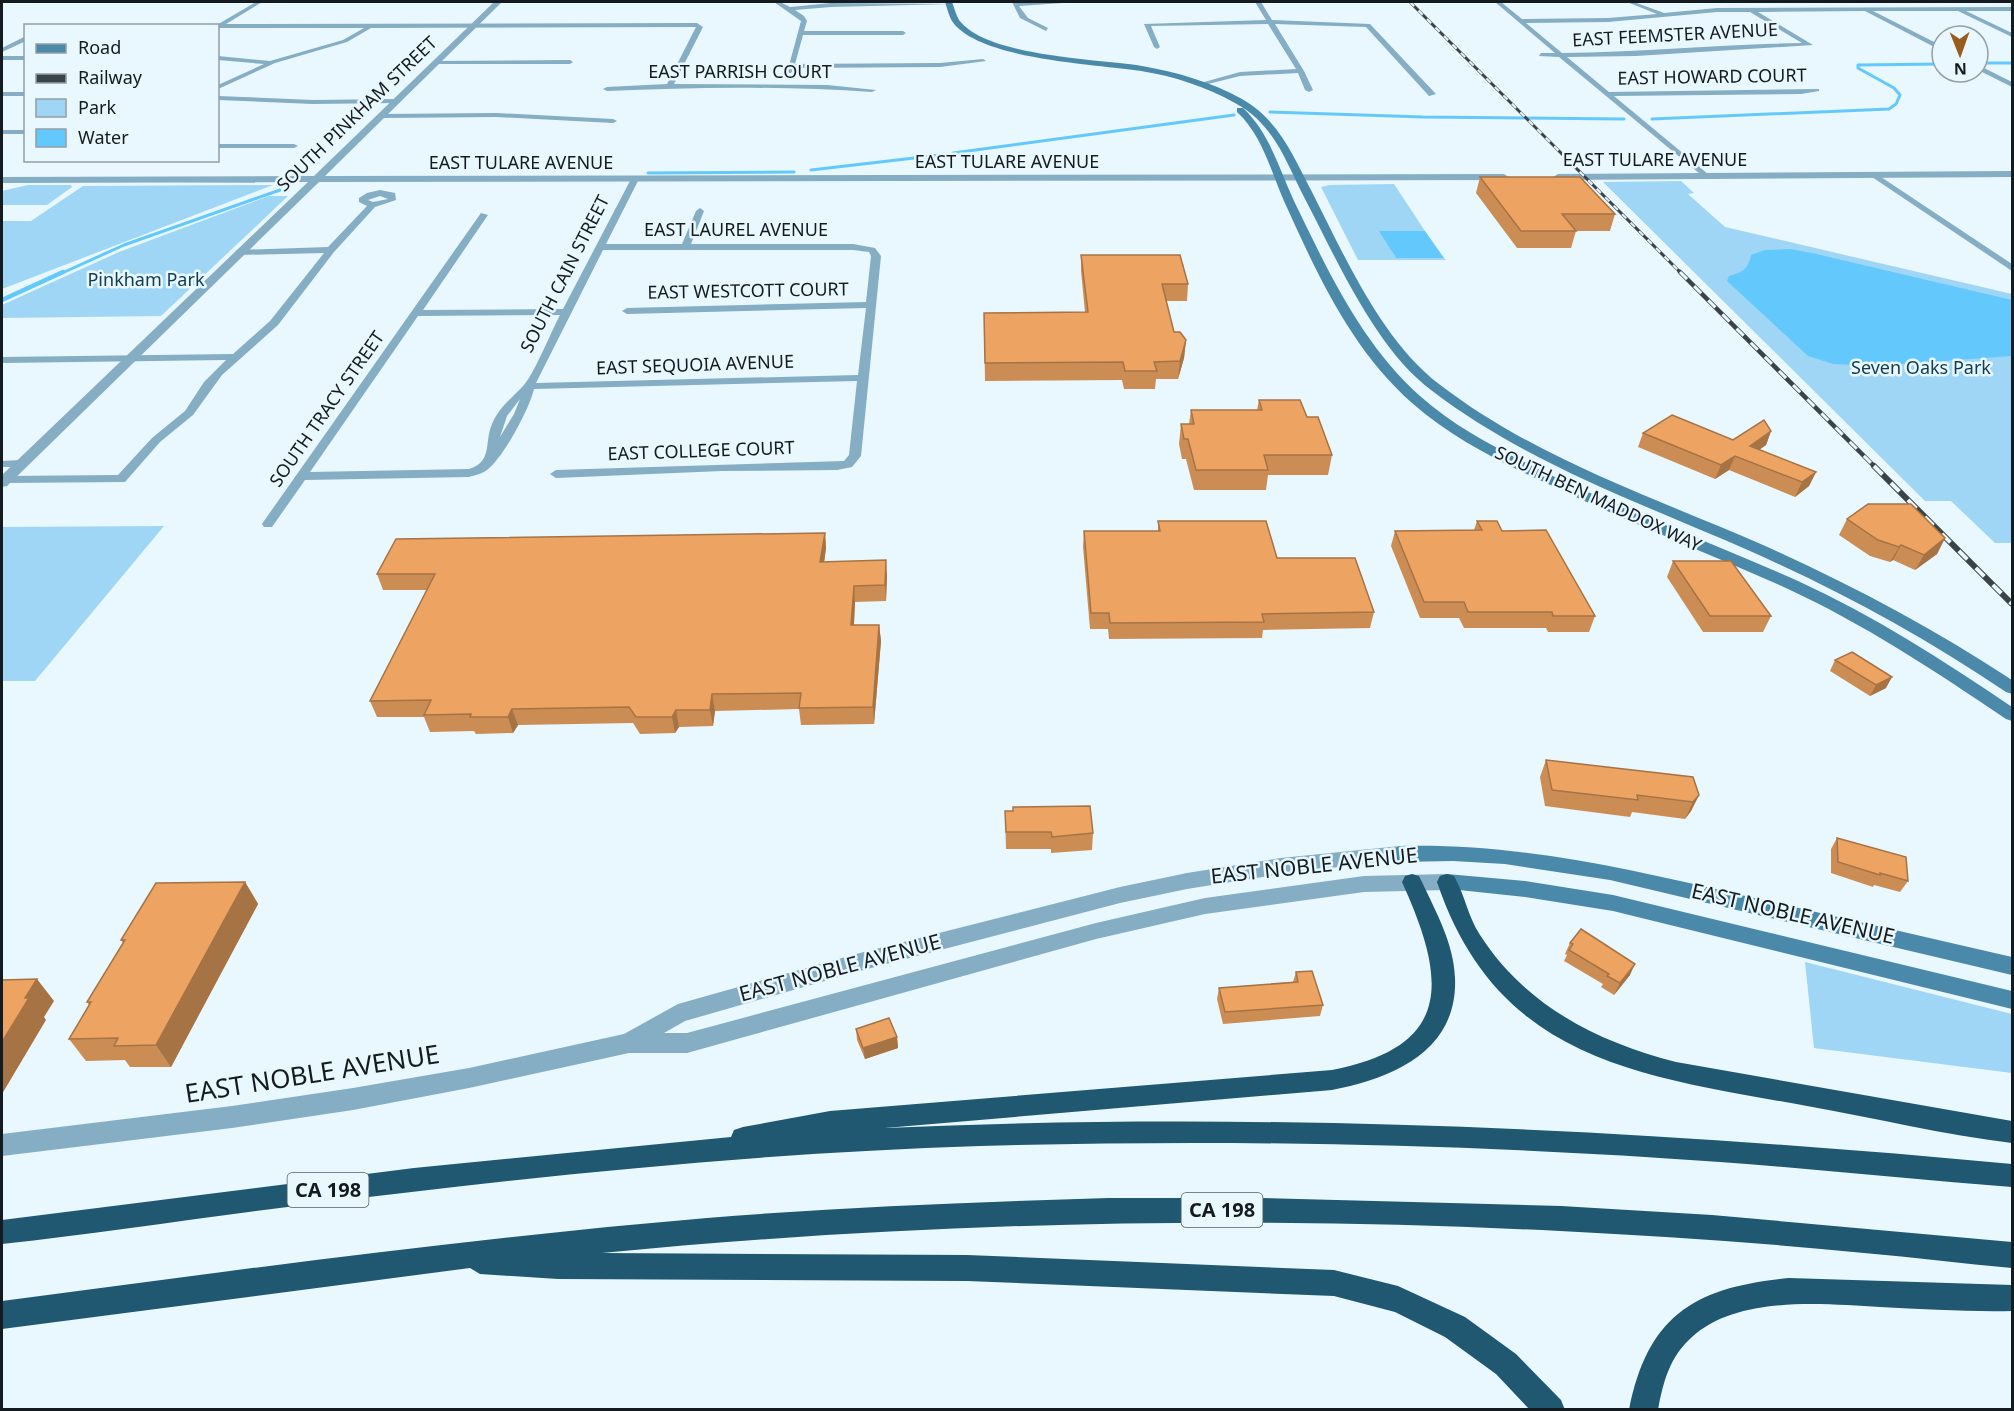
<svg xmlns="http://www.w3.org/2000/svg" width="2014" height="1411" font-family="'Noto Sans',sans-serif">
<rect width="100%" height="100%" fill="#e9f7fe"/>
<g fill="#9fd6f5">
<polygon points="1681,181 1694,193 1688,194 1725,227 2012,294 2012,543 1995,543 1951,501 1925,501 1603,182"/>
<polygon points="1394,184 1425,231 1380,231 1396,258 1444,258 1446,260 1358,260 1321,187 1329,185"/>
<polygon points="28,185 71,185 72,187 47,205 2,205 2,191"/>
<polygon points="273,185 2,289 2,221 31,221 83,186"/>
<polygon points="269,196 288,196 161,316 2,318 2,305 119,252"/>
<polygon points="164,526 35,681 2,681 2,527"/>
<polygon points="1805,962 2012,1014 2012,1073 1814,1048"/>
</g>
<g fill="#63c9fc">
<polygon points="1379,231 1425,231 1444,258 1396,258"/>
<path d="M1790 249 1812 253 2012 300V356L1874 366 1833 364 1808 356 1727 281 1729 276C1742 272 1748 270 1751 255L1765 250Z"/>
</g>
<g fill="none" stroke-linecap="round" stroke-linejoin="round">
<g stroke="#63c9fc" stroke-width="3">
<polyline points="1981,63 2012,63"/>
<polyline points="1270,112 1423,117 1624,119"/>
<polyline points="1652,119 1889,109 1896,104 1900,95 1894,88 1858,68 1858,65 1942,64"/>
<polyline points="953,153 1234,115"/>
<polyline points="811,170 940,155"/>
<polyline points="648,173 794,172"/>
<polyline points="60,274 124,245 280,190"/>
</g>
<polyline stroke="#63c9fc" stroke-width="4.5" points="2,300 63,272"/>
<g fill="#85adc3" fill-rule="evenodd">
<path d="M256 2H262L226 24 697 23 703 27 674 84 827 85 876 90 872 92C784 86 695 87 607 91L603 89 607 87 667 84 696 27 371 28 347 42 275 63 218 89V85L264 64 218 60V56L270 61 343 40 364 28H218L215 26Z"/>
<polygon points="774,2 780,2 790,7 831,3 952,4 831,7 795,10 804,16 807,21 804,31 903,31 906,33 903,35 803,35 795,64 940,63 983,59 986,61 940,67 794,68 791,73 787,73 801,21"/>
<polygon points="1012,2 1077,2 1019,6 1028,18 1048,28 1046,31 1020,18"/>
<polygon points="1255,2 1261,2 1272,20 1370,24 1436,94 1429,96 1366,27 1275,24 1304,71 1313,90 1309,92 1305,90 1298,73 1240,76 1200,86 1197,84 1240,72 1296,69 1268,24 1151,26 1160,47 1157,49 1154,47 1144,24 1266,20"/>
<path d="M1495 2H1501L1522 19 1608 18 1657 14 1627 2H1634L1664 13 1717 8 2012 7V11H1966L2012 33V37L1958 11H1873L1942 46V51L1865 11 1758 12 1813 45 1636 56 1567 57 1609 92 1819 89V91L1801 94 1614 96 1708 174 1709 176 1705 178 1559 57 1539 56 1541 53H1555ZM1717 12H1750L1802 43C1722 44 1643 52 1562 53L1526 23 1608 22Z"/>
<polygon points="26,36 26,41 2,52 2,48"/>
<rect x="2" y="56" width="24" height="4"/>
<polygon points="437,61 570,60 573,62 570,64 435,64"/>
<polygon points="1978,65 2012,82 2012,87 1978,70"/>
<rect x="2" y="92" width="24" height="4"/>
<polygon points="218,96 313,100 397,99 401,101 397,103 313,104 218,100"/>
<polygon points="496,113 613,119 617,121 613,123 496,117 383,118 379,116 383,114"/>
<rect x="2" y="130" width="24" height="4"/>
<polygon points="218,144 294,144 298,146 294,148 218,148"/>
<polygon points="1875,173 2012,264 2012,271 1872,177 1872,173"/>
<path d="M635 177 639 179 606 244H682L696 211 700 208 704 211 691 244H853L875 248 881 256 861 456 852 467 837 470 722 471 556 478 550 474 556 470 844 461 849 455 857 381 534 389C529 410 503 458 487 470 482 474 475 475 469 477L305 480 272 527H264L262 524 264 521 481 213 488 215 423 310 563 309 631 179ZM603 250H853L869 252 871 256 866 302 627 308 622 311 627 314 866 308 858 375 536 383ZM560 315C551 332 535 372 524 385 512 398 499 407 492 424 484 442 493 462 469 469L310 472 418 316ZM520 399 514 414 500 437 507 416Z"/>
<path d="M380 190 395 193 396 200 375 207 334 252 278 325 222 375 193 415 160 442 125 482 2 483V477L5 476 118 475 152 438 185 411 204 382 226 360 2 363V357L233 354 270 321 324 253 239 255 236 254V250L328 247 367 206 359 202V198L367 193ZM380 196 388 199 373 202 368 200Z"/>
<polygon points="20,460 26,464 24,467 2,467 2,461"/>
</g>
<g fill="#85adc3" fill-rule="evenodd">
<polygon points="494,2 502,2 325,176 1504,174 1509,177 1504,180 319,182 7,486 2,487 2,475 308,182 2,183 2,177 314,176"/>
<polygon points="2012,171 2012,177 1558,180 1553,177 1558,174"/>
<polygon points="1400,846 1407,849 1410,854 1407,859 1281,874 1187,889 1120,903 856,972 685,1021 664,1033 687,1033 1096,923 1205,898 1364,876 1447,874 1454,876 1457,882 1454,888 1447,890 1364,892 1205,914 1096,939 687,1053 629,1053 469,1088 353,1110 232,1128 2,1156 2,1134 232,1106 353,1088 469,1068 624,1034 678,1004 856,954 1120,887 1187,873 1281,858"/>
</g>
<g fill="#4b89aa" fill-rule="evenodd">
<path d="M945 2H952C954 7 956 15 959 20 987 57 1098 59 1142 66 1176 72 1212 82 1242 99 1280 121 1293 156 1312 192 1344 255 1382 341 1439 384 1535 458 1653 497 1763 545 1850 584 1933 628 2012 680V694L2006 692C1925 637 1840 591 1750 551 1641 503 1526 463 1431 390 1375 348 1336 258 1304 197 1285 160 1274 124 1235 103 1207 87 1173 76 1141 71 1097 64 978 60 952 21 949 16 947 8 945 2Z"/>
<path d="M1237 108H1243C1270 133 1279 169 1294 201 1328 271 1361 343 1420 396 1459 431 1508 454 1555 477 1634 514 1717 545 1798 581 1874 616 1943 660 2012 707V721L2006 719C1935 671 1864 624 1786 588 1710 554 1632 524 1557 488 1506 465 1454 440 1412 403 1351 349 1317 274 1284 201 1271 171 1262 135 1237 112Z"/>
<path d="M1400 846C1516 843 1625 868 1737 894 1829 915 1920 936 2012 957V975L1610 880 1505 864 1453 861 1400 862 1393 859 1390 854 1393 849Z"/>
<polygon points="1447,874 1525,881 1613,895 2012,991 2012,1009 1613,911 1525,897 1440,888 1437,882 1440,876"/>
</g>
<g fill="#205771" fill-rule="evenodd">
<path d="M1412 874 1419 876 1422 882C1436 912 1454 944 1455 978 1458 1051 1393 1078 1332 1090L885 1128C1262 1111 1637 1129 2012 1164V1187C1915 1180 1817 1169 1720 1162 1474 1144 1226 1139 980 1146 757 1153 535 1176 313 1204 209 1216 105 1233 2 1244V1220L414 1168 731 1137 734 1130 743 1127 830 1111 1332 1070C1456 1046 1445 977 1402 882L1405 876Z"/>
<path d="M1447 874 1454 876C1465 895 1468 917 1480 935 1525 1005 1597 1042 1676 1062L2012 1121V1143C1944 1135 1875 1118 1807 1106 1643 1076 1498 1063 1437 882L1440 876Z"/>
<path d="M1109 1198H1260L1561 1206 1712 1215 2012 1242V1268C1963 1264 1914 1257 1864 1253 1763 1243 1661 1236 1560 1231 1240 1215 921 1222 602 1253L967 1255 1334 1270 1398 1286 1465 1317 1516 1354 1561 1400 1565 1410H1530L1496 1374 1445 1337 1395 1312 1334 1296 967 1281 558 1279 480 1274 470 1268 2 1329V1301C236 1270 471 1238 707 1218 841 1207 975 1202 1109 1198Z"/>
<path d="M1789 1278 2012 1285V1311C1969 1312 1924 1309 1880 1307 1823 1304 1738 1295 1692 1337 1670 1356 1663 1382 1658 1410H1629C1648 1314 1696 1287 1789 1278Z"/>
</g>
<g stroke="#3a4348" stroke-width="3">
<polyline id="rail-far2" points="1410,2 1682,274"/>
</g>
<g stroke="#3a4348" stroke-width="4.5">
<polyline id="rail-far1" points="1680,272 1875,467"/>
</g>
<g stroke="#3a4348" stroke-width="6">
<polyline id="rail" points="1874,466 2012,604"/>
</g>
<use href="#rail-far2" stroke="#e9f7fe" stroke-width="2" stroke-dasharray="6" stroke-linecap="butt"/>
<use href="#rail-far1" stroke="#e9f7fe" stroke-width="3" stroke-dasharray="10" stroke-linecap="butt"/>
<use href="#rail" stroke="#e9f7fe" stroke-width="4" stroke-dasharray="12" stroke-linecap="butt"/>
</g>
<g fill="#cc8d54">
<polygon points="1480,177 1615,214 1610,231 1576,231 1571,248 1517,248 1476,193"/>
<polygon points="1081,255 1188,284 1187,301 1166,301 1174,332 1186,340 1184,358 1178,379 1156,379 1155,389 1124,389 1122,380 985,381 984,313 1085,312 1081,271"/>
<polygon points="1259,400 1307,417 1332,455 1328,475 1268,475 1266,490 1194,490 1186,459 1182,459 1179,444 1181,424 1189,424 1191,410 1257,410"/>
<polygon points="1771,431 1766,445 1759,450 1816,472 1809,486 1795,497 1729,470 1715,479 1638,447 1643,433 1733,440"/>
<polygon points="1847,519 1945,538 1937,554 1915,570 1893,560 1890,562 1870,556 1839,535"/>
<polygon points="1158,521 1277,558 1374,612 1370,628 1263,630 1262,638 1109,639 1108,629 1090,629 1083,547 1084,531 1158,531"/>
<polygon points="1477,521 1502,531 1595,616 1589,632 1548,632 1546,628 1464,628 1459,618 1420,618 1391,546 1395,531 1474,530"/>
<polygon points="825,533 826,548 824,562 887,576 886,601 855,602 854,625 879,625 881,641 874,724 801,725 799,709 715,711 713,726 679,727 675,733 640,734 633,723 518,725 513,733 476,734 474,731 430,732 424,717 377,717 370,701 427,590 383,590 377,574"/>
<polygon points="1673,561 1771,616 1763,632 1703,632 1667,577"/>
<polygon points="1835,660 1886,688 1870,696 1830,671"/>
<polygon points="1546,760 1699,795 1691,811 1685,819 1632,812 1630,817 1545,806 1540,777"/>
<polygon points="1005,811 1093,833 1092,850 1051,853 1051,849 1006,849"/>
<polygon points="1837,838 1908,881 1900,892 1874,885 1873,887 1831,873 1831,849"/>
<polygon points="245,882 258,904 171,1067 130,1067 125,1060 86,1061 69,1039 89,1005 87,1002 123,943 121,940"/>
<polygon points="1570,943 1630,975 1614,995 1601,987 1603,984 1564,961 1567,955 1565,954"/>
<polygon points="1296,972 1323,1005 1320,1016 1223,1024 1217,999 1219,988 1293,982"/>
<polygon points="856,1029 897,1037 898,1048 865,1059 857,1040"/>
</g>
<g fill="#a67345">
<polygon points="1186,340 1184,358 1178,379 1180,361"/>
<polygon points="1771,431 1766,445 1744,460 1750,446"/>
<polygon points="1735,456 1729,470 1715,479 1721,465"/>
<polygon points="1816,472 1809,486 1795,497 1802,482"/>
<polygon points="825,533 826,548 822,578 820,562"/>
<polygon points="1945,538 1937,554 1915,570 1924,555"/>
<polygon points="1901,545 1893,560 1890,562 1899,547"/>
<polygon points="886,560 887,576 886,601 885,585"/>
<polygon points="854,586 855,602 853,642 851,625"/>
<polygon points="879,625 881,641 874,724 873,707"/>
<polygon points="1892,677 1886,688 1870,696 1876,685"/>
<polygon points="712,694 715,711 713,726 710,710"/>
<polygon points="512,709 518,725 513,733 508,717"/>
<polygon points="676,710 679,727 675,733 672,717"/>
<polygon points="1699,795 1691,811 1685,819 1693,802"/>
<polygon points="245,882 258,904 171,1067 156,1045"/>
<polygon points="1635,964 1630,975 1614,995 1620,983"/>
<polygon points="37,979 54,1001 44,1017 46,1020 2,1094 2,1042 25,998"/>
<polygon points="897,1037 898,1048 865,1059 863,1048"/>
</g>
<g fill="#eda462" stroke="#a67345" stroke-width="1.5">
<polygon points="1480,177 1580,177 1615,214 1562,214 1576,231 1521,231"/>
<polygon points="1081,255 1180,255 1188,284 1162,284 1174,332 1180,332 1186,340 1180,361 1154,362 1157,371 1125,371 1123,362 985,363 984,313 1088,312"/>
<polygon points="1259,400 1300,400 1307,417 1318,417 1332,455 1264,455 1268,470 1196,470 1188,439 1184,439 1181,424 1194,424 1191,410 1262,410"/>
<polygon points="1672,415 1733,440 1764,420 1771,431 1750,446 1816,472 1802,482 1735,456 1721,465 1643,433"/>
<polygon points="1868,504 1911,504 1945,538 1924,555 1901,545 1899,547 1878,540 1847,519"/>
<polygon points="1158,521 1266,521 1277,558 1355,558 1374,612 1262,614 1264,622 1110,623 1109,613 1091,613 1084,531 1160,531"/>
<polygon points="1477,521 1497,521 1502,531 1546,530 1595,616 1553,616 1552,612 1468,612 1464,602 1424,602 1395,531 1482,530"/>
<polygon points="825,533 820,562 886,560 885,585 854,586 851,625 879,625 873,707 799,708 801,693 712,694 710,710 676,710 672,717 636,717 629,707 512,709 508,717 470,717 471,714 424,715 431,700 370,701 435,574 377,574 396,539"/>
<polygon points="1673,561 1731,561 1771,616 1710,616"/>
<polygon points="1852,652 1892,677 1876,685 1835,660"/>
<polygon points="1546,760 1693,777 1699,795 1693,802 1637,795 1638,800 1552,790"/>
<polygon points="1090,806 1093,833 1052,837 1051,832 1006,832 1005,811 1013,811 1013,807"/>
<polygon points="1837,838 1906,857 1908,881 1880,873 1880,875 1838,862"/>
<polygon points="245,882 156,1045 114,1046 118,1038 69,1039 91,1002 87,1002 125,940 121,940 156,883"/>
<polygon points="1581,929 1635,964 1620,983 1607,976 1609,974 1569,950 1573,944 1570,943"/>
<polygon points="1312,971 1323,1005 1225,1012 1219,988 1298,982 1296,972"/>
<polygon points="37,979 25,998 29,998 2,1042 2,980"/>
<polygon points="889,1018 897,1037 863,1048 856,1029"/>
</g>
<g text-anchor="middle" stroke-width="5" stroke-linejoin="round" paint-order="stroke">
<g font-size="18" fill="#131b20" stroke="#e9f7fe">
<text transform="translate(1675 35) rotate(-3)" y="6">EAST FEEMSTER AVENUE</text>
<text x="740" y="78">EAST PARRISH COURT</text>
<text transform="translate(1712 77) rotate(-1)" y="6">EAST HOWARD COURT</text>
<text transform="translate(357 114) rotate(-44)" y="6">SOUTH PINKHAM STREET</text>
<text x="1655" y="166">EAST TULARE AVENUE</text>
<text x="1007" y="168">EAST TULARE AVENUE</text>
<text x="521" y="169">EAST TULARE AVENUE</text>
<text x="736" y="236">EAST LAUREL AVENUE</text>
<text transform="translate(565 274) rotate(-63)" y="6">SOUTH CAIN STREET</text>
<text transform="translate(748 291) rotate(-1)" y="6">EAST WESTCOTT COURT</text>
<text transform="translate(695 365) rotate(-2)" y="6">EAST SEQUOIA AVENUE</text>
<text transform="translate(327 409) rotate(-55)" y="6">SOUTH TRACY STREET</text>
<text transform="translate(701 451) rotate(-2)" y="6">EAST COLLEGE COURT</text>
<text transform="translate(1598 499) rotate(25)" y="6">SOUTH BEN MADDOX WAY</text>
</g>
<g font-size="18" fill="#0d3b50" stroke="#e9f7fe">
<text x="146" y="286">Pinkham Park</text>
<text x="1921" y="374">Seven Oaks Park</text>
</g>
<g fill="#e9f7fe" stroke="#535d63" stroke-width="1.5">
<rect x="287.5" y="1173" width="81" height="34" rx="4.5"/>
<rect x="1181.5" y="1193" width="81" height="34" rx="4.5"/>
</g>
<g font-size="20" font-weight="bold" fill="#131b20">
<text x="328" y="1197">CA 198</text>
<text x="1222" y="1217">CA 198</text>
</g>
<g font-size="21" fill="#131b20" stroke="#e9f7fe">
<text transform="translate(1314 866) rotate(-6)" y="7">EAST NOBLE AVENUE</text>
<text transform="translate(1793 914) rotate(13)" y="7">EAST NOBLE AVENUE</text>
<text transform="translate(840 968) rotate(-15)" y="7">EAST NOBLE AVENUE</text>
</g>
<g font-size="26" fill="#131b20" stroke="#e9f7fe">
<text transform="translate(312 1074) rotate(-9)" y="9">EAST NOBLE AVENUE</text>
</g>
</g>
<rect width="2014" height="1411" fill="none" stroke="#131b20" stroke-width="6"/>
<rect x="24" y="24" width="195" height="138" fill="#e9f7fe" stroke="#939fa5" stroke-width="1.5"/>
<rect x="36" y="44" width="30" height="9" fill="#4b89aa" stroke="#939fa5" stroke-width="1.5"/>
<text x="78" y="54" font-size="18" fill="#131b20">Road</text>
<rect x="36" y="74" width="30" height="9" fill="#3a4348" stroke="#939fa5" stroke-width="1.5"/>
<text x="78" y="84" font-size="18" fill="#131b20">Railway</text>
<rect x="36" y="99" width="30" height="18" fill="#9fd6f5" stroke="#939fa5" stroke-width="1.5"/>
<text x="78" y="114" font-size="18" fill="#131b20">Park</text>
<rect x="36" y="129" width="30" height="18" fill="#63c9fc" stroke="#939fa5" stroke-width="1.5"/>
<text x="78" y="144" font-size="18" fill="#131b20">Water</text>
<g transform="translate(1960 54) rotate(179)"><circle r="28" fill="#e9f7fe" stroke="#939fa5" stroke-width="1.5"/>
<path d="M0-4.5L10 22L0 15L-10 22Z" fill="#975b1c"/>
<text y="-9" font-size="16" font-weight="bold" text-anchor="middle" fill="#131b20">N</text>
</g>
</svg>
